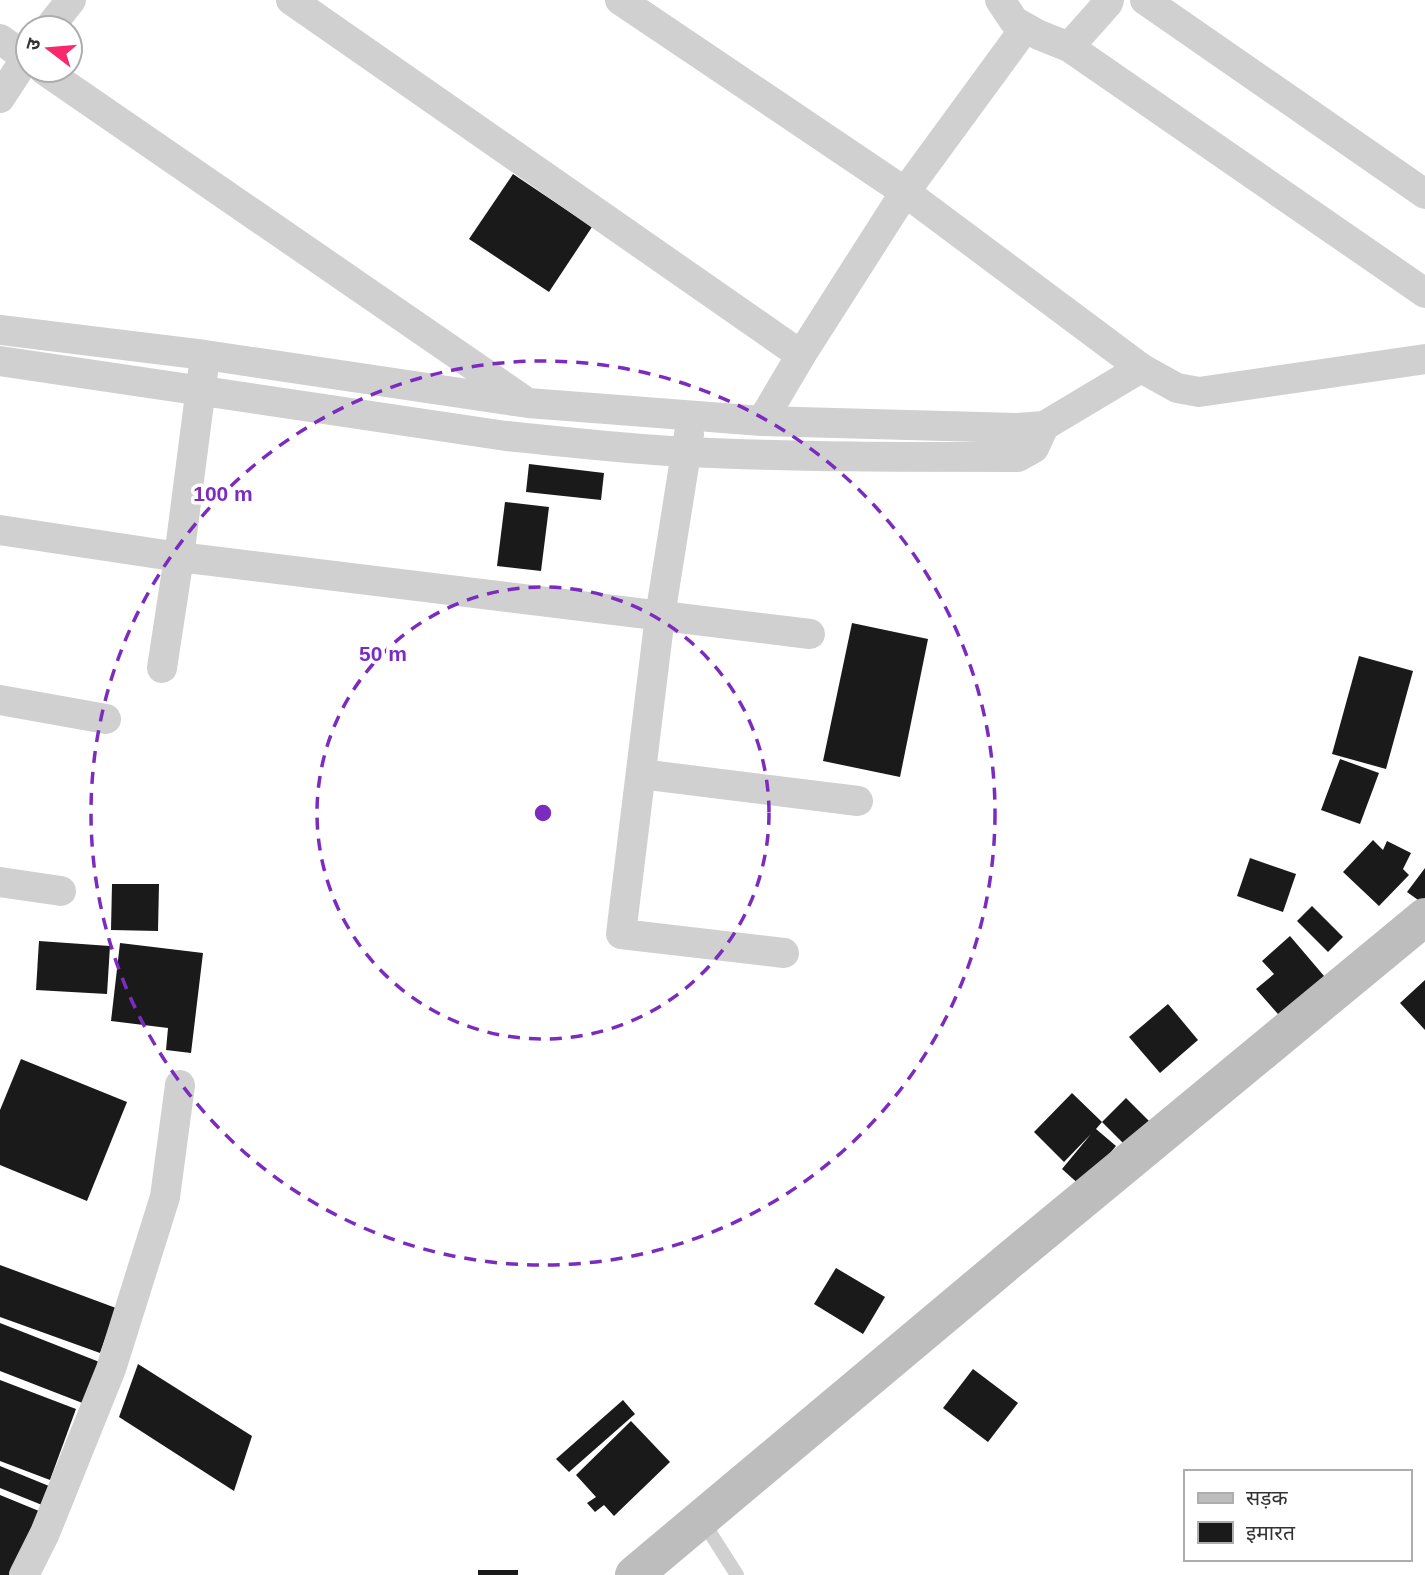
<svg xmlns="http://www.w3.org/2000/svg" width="1425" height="1575" font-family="Arial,'Noto Sans Devanagari',sans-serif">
<rect width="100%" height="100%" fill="#fff"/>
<g fill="#1a1a1a">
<polygon points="513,174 592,227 549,292 469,239"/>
<polygon points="529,464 604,473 601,500 526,492"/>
<polygon points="505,502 549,507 541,571 497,566"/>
<polygon points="852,623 928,639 900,777 823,761"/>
<polygon points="1359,656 1413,671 1386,769 1332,754"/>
<polygon points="1340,759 1379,773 1360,824 1321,810"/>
<polygon points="1373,840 1383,850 1387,841 1411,853 1403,869 1409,875 1379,906 1343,872"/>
<polygon points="1250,858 1296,874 1283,912 1237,896"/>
<polygon points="1425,868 1425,905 1407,892"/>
<polygon points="112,884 159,884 158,931 111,930"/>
<polygon points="1312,906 1343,937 1328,952 1297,921"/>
<polygon points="1290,936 1330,983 1285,1022 1256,989 1274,974 1262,961"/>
<polygon points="39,941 110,946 107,994 36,990"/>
<polygon points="120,943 203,953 191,1053 166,1050 168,1028 111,1021"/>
<polygon points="1425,980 1425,1030 1400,1003"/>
<polygon points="1168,1004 1198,1040 1160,1073 1129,1037"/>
<polygon points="21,1059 127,1102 87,1201 0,1165 0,1110"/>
<polygon points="1072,1093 1102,1122 1096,1129 1116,1146 1082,1187 1062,1169 1091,1134 1064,1162 1034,1132"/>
<polygon points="1126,1098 1151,1123 1127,1147 1102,1122"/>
<polygon points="0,1265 116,1308 100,1353 0,1317"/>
<polygon points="836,1268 885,1297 863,1334 814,1304"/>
<polygon points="0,1323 102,1363 85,1404 0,1371"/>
<polygon points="138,1364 252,1436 234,1491 119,1417"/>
<polygon points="973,1369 1018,1403 988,1442 943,1408"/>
<polygon points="0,1380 76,1409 50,1480 0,1461"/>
<polygon points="623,1400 635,1414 569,1472 556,1459"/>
<polygon points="631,1421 670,1462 614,1516 604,1505 595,1512 587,1503 596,1497 576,1475"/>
<polygon points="0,1466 49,1486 42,1505 0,1488"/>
<polygon points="0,1495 39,1511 10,1575 0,1575"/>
<rect x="478" y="1570" width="40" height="5"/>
</g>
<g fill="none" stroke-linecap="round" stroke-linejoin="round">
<polyline stroke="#d0d0d0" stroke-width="14" points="702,1520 737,1575"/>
<g stroke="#d0d0d0" stroke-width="30">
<polyline points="291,0 801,355 762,421"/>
<polyline points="620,0 905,192 801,355"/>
<polyline points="1000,0 1014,21 1039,35 1069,47 1425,293"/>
<polyline points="1145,0 1425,194"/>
<polyline points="49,28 71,0"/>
<polyline points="1025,28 905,192 1141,368 1177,388 1199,392 1425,359"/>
<polyline points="0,39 28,59"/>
<polyline points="1069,47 1108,3 1109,0"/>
<polyline points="44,70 522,399"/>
<polyline points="0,98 28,55"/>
<polyline points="0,330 205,355 528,403 762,421 1017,428 1044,426 1141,368"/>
<path d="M0 361 506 436C567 442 627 449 687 452 797 457 907 457 1018 457L1034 448 1044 426"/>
<polyline points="689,434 660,616 621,934 784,953"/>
<polyline points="0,530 179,557 810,634"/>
<polyline points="162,668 179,557 203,372"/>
<polyline points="0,700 106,719"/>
<polyline points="641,774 858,801"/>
<polyline points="0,882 61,891"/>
<polyline points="24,1575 45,1533 111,1369 165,1197 180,1085"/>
</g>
<polyline stroke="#bdbdbd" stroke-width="38" points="634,1575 1011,1259 1425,917"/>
</g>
<g fill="none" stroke="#7b2cbf" stroke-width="3.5" stroke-dasharray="12 9">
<circle cx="543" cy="813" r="226"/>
<circle cx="543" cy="813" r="452"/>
</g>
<circle cx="543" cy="813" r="10" fill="#7b2cbf" stroke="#fff" stroke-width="3.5"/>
<g font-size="21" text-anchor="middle" font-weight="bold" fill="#7b2cbf" stroke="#fff" stroke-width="7" stroke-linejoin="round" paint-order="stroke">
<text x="223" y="501">100 m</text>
<text x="383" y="661">50 m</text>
</g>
<rect x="1184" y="1470" width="228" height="91" fill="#ffffff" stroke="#adadad" stroke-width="2"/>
<rect x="1198" y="1493" width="35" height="10" fill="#bdbdbd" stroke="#adadad" stroke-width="2"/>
<text x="1246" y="1505" font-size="21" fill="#333333">सड़क</text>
<rect x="1198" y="1522" width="35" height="21" fill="#1a1a1a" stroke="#adadad" stroke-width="2"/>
<text x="1246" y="1540" font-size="21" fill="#333333">इमारत</text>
<g transform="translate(49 49) rotate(286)"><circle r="33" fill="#ffffff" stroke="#adadad" stroke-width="2"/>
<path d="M0-5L12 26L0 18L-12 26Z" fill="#f7286b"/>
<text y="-10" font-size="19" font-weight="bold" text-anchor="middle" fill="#333333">उ</text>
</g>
</svg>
